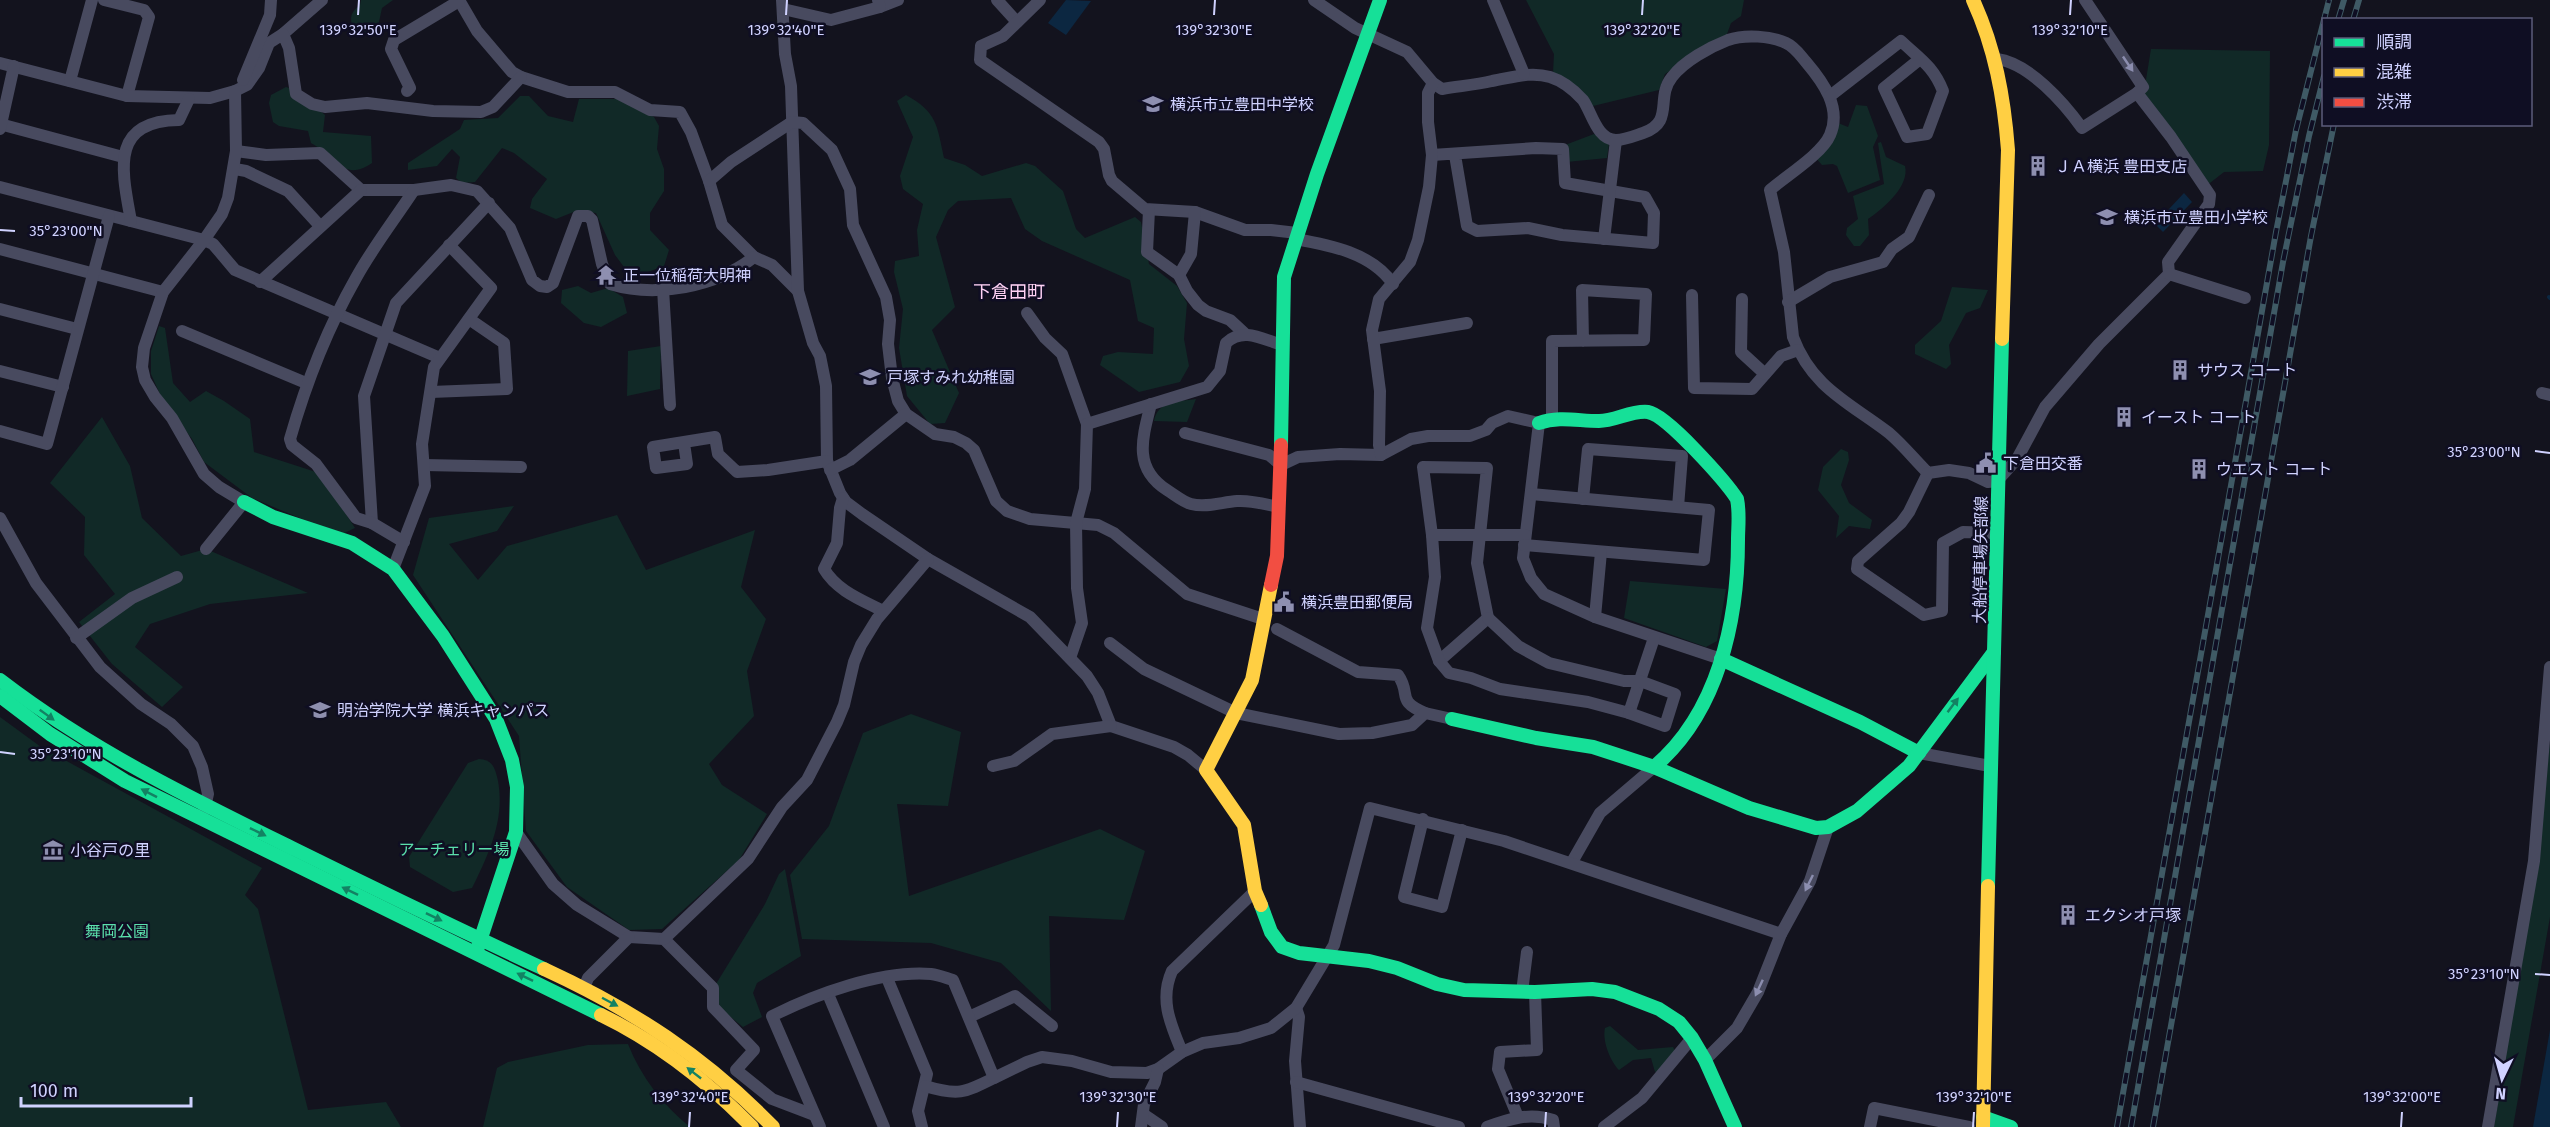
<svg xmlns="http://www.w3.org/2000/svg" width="2550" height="1127" font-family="'Fira Sans','Noto Sans JP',sans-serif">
<rect width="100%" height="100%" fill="#13131e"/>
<g fill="#112927">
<path d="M361 0H393L382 8 377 31 370 35 353 28C349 17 351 12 360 5Z"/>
<polygon points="1526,0 1744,0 1741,16 1731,23 1727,34 1665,74 1659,90 1593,106 1583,93 1553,73 1554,54"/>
<polygon points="2151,49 2270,51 2269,145 2263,171 2224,172 2206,186 2143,98"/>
<path d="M286 87 296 90 325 115 323 132 371 136 372 163C343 183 336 156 311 143L308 131 279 126 273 122 269 103 271 95Z"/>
<path d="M906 95C937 112 937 125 944 158L965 165 982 176 1026 163 1035 166 1063 191 1076 229 1085 238 1135 217 1141 222 1149 264 1177 286 1187 303 1184 339 1189 366 1180 382 1139 392 1100 365 1103 356 1118 352 1153 354 1154 328 1138 321 1130 280 1042 241 1025 229 1011 198 958 201 948 210 936 237 955 307 932 330 959 393 945 423 930 424 907 396 899 348 903 309 894 272 895 261 919 256 917 230 923 204 903 189 900 176 913 137 897 101Z"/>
<polygon points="520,96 529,96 548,116 573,122 579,99 617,99 654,117 659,126 657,149 664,169 664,191 650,213 650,230 669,250 664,266 645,273 627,271 615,255 596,213 576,211 556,219 530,208 532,199 547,179 514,153 502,148 475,182 462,183 456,178 460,157 452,149 437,166 408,170 408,163 460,129 464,120 498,118"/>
<polygon points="1856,105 1867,106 1878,136 1873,147 1880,180 1848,193 1837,166 1833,164 1822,165 1815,157 1838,123 1848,127"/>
<polygon points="1594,134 1609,144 1607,158 1566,162 1565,145"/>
<path d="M1881 142 1886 157 1905 166C1910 186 1883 209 1868 219L1869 235 1860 246H1854L1846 235 1847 228 1858 219 1853 196 1884 184 1878 143Z"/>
<polygon points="578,286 591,293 608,288 623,297 627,313 601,327 584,323 561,303 562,290"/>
<polygon points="1952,287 1988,290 1980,308 1966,313 1949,345 1951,364 1946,369 1915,354 1915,345 1941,321"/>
<polygon points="159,326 165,328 173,383 190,402 206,391 224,401 250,419 254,452 319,473 355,528 340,535 252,498 204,462 192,439 163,401 151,374 151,351"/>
<polygon points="661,346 660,389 627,396 628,351"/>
<path d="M1196 399 1187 422 1154 421C1158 400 1178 402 1196 399Z"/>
<polygon points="102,417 130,466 142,518 181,556 206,549 308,593 210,604 150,624 135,647 183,687 162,707 112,664 79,622 115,594 84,555 85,517 50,483"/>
<polygon points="1841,449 1848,452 1849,460 1841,485 1849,503 1872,520 1870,529 1849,526 1836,538 1839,516 1818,490 1823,467"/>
<polygon points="514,506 497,531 449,544 478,580 507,546 617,515 646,570 755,530 741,587 766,619 747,671 754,716 709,764 722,785 767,814 739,860 662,929 629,930 567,887 526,831 519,736 413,575 429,518"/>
<polygon points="1630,581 1726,589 1717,641 1706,647 1624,618"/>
<polygon points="911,714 961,732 948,806 897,804 909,896 1100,829 1145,851 1124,920 1049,916 1051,1011 1001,963 931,943 802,939 790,875 829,826 863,733"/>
<polygon points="0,717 41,747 262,868 245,895 258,909 308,1110 386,1102 401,1127 0,1127"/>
<polygon points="2550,742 2550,917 2513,1127 2494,1127 2536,871"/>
<path d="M479 759C493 760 495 768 498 781 505 820 489 853 472 888L453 892 410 867 409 857 468 763Z"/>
<polygon points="785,869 801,956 757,983 753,993 762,1017 743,1027 717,1006 716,984 765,904 779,874"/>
<path d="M1610 1026 1638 1050 1673 1047 1675 1051 1660 1071 1655 1072 1651 1058 1633 1060 1619 1070C1610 1061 1602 1040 1605 1028Z"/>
<path d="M628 1044C641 1077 663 1105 690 1127H483L497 1068 508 1062 588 1045Z"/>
</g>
<g fill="#0c2741">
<polygon points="1066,0 1091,1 1066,35 1048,23"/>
<polygon points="2184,193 2192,202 2163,232 2155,224"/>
<polygon points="2550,1030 2550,1127 2533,1127"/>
</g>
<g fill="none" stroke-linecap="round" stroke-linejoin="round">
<polyline stroke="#0c2741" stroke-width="4" points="2549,297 2550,298"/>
<g stroke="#484a5f" stroke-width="12">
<polyline points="104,0 144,10 149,17 127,96"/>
<polyline points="459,0 477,31 512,72 521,77 568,92 615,92 650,110 680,112 691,132 709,181 722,225 754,257 772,265 798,291"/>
<polyline points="782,0 785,54 791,86 798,291 813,343 820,356 826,386 827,461 840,493 846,502 862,514 928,559 1030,617 1087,676 1098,693 1111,726 1174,747 1188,755 1206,770"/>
<polyline points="997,0 1017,22"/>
<polyline points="1040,0 1003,36 981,46 980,60 1099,142 1104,149 1109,175 1112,181 1145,209 1195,212 1245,230 1271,230 1297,233"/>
<path d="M1314 0 1355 28 1407 52 1433 83 1442 89C1459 86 1475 85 1492 81 1511 78 1530 71 1550 77 1563 81 1574 90 1583 100 1592 113 1597 140 1616 140 1625 140 1634 136 1643 133 1675 122 1655 98 1672 77 1684 61 1710 47 1728 40 1745 34 1771 36 1786 43 1795 47 1800 55 1806 62 1823 82 1842 108 1830 135 1822 154 1786 176 1770 190L1784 252 1793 337C1812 388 1850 403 1889 433 1903 445 1915 460 1928 473L1949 470 1969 473 1988 482 1997 481 2017 459 2045 407 2099 344 2169 274 2168 262 2209 204 2210 195 2171 137 2137 93"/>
<polyline points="1493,0 1524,74"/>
<polyline points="880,7 898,0"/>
<polyline points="783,9 831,20 880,7 878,0"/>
<polyline points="283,34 322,0"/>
<path d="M1997 59C2029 63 2064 103 2082 128L2137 93 2143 87 2085 0"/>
<polyline points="0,63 127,96 210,98 235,91 247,85 259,68 269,43 283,34 289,48 296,94 312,104 325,107 367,103 433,111 481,112 493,107 521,77"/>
<polyline points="243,80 270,15 271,0"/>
<polyline points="70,81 92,0"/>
<polyline points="407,91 410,88 391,49 394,40 459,1"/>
<path d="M1830 96 1901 41C1920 59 1933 66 1943 91L1927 134 1907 137 1884 88 1920 59"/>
<polyline points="0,124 123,157"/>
<polyline points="0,129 14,66"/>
<path d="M236 151 266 155 320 153 361 190H414L451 185 477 191 510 228 532 280 540 286 547 287 553 283 578 216H588L592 220 602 264 610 284C656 298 716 287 754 257"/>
<polyline points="1432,155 1536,148 1563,149 1565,183 1645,197 1654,213 1653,243 1562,235 1528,228 1477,231 1467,226 1455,155"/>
<polyline points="235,169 246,171 288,191 320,226"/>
<polyline points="709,181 731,162 792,122 803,123 832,150 850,189 853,225 886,297 890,320 888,344 892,378 898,401 906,414 935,434 954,437 966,443 974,450 996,501 1007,511 1030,519 1098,525 1114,533 1187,594 1263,619"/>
<polyline points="0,187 204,240 213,244 235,270 440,358"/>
<polyline points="1149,210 1147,252 1179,275 1187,291 1198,305 1206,311 1230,320 1244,333"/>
<path d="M131 221C122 171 109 121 179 120L189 99"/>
<path d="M1295 239C1330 245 1372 253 1393 284"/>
<polyline points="1604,239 1616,140"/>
<polyline points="0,249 163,292"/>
<polyline points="2169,274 2245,298"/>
<polyline points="1179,275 1191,254 1195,212"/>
<polyline points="260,282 361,190"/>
<polyline points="663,289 670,405"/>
<polyline points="1692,295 1694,388 1752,389 1781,356 1798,350"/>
<polyline points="1742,299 1741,352 1765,374"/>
<polyline points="1788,302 1830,277 1883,262 1892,249 1909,237 1929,195"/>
<polyline points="0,309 77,329"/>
<polyline points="1027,313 1045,338 1062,354 1087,424"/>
<polyline points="182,331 306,383"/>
<polyline points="1373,339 1467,323"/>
<polyline points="0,371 63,387"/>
<polyline points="431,392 507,389 504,343 469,319"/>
<polyline points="2542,393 2550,395"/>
<path d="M1151 404C1142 439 1133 468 1167 490 1175 495 1183 502 1191 504 1207 508 1222 502 1237 501 1251 500 1265 504 1278 507"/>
<polyline points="1552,417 1552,341 1644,340 1646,294 1582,290 1583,341"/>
<polyline points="0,431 47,444 109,216"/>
<polyline points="1185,433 1269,455 1281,465 1298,457 1340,454 1381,455 1411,439 1428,436 1470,436 1486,430 1492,423 1508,416 1539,423 1523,558 1531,578 1544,594 1595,617 1721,659"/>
<polyline points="684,443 687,464 656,468 653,447 715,437 718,454 737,472 768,470 827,461"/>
<polyline points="1381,455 1379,445 1380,391 1372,330 1379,299 1410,262 1418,240 1429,187 1432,155 1428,122 1428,93 1433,83"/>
<polyline points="424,465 521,467"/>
<polyline points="830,470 850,460 906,414"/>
<polyline points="1928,473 1909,512 1901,523 1858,561 1857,569 1924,615 1942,611 1943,543 1963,532 1997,533"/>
<path d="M843 498 840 508 837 543 824 569C837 591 862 600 883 611"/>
<polyline points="1583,499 1588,449 1682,456 1678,507"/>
<polyline points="0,518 36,583 100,667 141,704 171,724 193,746 202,767 208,794 204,811"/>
<polyline points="372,523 364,396 396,303 489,203"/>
<polyline points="1432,535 1423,467 1487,468 1477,563 1488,618 1439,661"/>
<polyline points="1525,535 1432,535 1435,577 1427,628 1439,661 1449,673 1471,678 1500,689 1588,702 1629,713 1654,638"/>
<path d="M404 542 372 523 356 518 316 464 292 445 290 439C306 383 327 329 356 278 373 247 395 219 414 190"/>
<polyline points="1524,545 1704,560 1709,510 1531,494"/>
<polyline points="206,549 244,502 219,487 204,474 172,418 155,397 145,380 142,367 144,348 163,292 204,240 222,214 228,198 236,151 235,91"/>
<polyline points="393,569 425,486 422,444 434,367 491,288 449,245"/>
<polyline points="1595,617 1601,552"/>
<polyline points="1488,618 1518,646 1549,663 1624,681 1640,681 1675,694 1665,726 1629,713"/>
<path d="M1277 629 1358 672 1398 675C1412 695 1395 700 1425 713"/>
<polyline points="76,638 132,598 177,577"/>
<polyline points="1110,643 1144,669 1236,713 1339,734 1372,733 1412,725 1425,713 1452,719"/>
<path d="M1070 658 1082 623 1077 588 1076 523 1085 489 1087 424 1207 387 1220 371 1226 343C1243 327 1262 339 1282 345"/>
<polyline points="1919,753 1990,766"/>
<polyline points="993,766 1014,761 1052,734 1111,726"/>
<polyline points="1423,819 1404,897 1442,907 1462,830"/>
<polyline points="516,832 553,884 577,905 629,937 664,939 713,988 713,1007 754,1050 736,1070 772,1099 814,1115"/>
<polyline points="1572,862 1600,813 1654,767"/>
<polyline points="664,939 748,859 782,807 807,780 837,722 844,705 854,662 861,645 877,619 928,559"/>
<polyline points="887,978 927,1074 918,1111 922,1127"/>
<polyline points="584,988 588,978 629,937"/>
<polyline points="1522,992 1527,952"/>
<polyline points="828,994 884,1127"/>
<polyline points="1296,1008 1299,1017 1295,1061 1300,1127"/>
<polyline points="969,1017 1015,996 1052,1026"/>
<path d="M1182 1052C1171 1025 1159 1000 1172 971L1255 891"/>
<polyline points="1705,1060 1737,1028 1758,992 1781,934 1810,881 1828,827"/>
<polyline points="1296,1082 1459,1127"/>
<path d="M925 1086C958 1096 964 1093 994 1078"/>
<polyline points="1143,1114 1162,1127"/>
<polyline points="1518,1117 1498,1069 1500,1052 1537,1050 1535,992"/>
<path d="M820 1127 772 1016C816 994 881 970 931 974 939 975 946 978 953 980L994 1078 1027 1062 1042 1057 1072 1061 1111 1072 1147 1073 1158 1069 1182 1052 1203 1043 1239 1038 1271 1028 1296 1008 1334 945 1370 808 1504 841 1781 934"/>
<polyline points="1141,1127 1144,1104 1155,1082 1158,1069"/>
<path d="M1487 1127C1509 1119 1530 1112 1553 1120L1554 1127"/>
<polyline points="1604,1127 1642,1098 1692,1038"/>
<polyline points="1870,1127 1874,1108 1969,1127"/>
<polyline points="2488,1127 2534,861 2550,667"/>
</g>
<g stroke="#16e098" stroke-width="14">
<path d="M1539 423C1559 416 1578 421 1599 421 1615 421 1632 410 1648 412 1667 415 1726 482 1737 499 1740 513 1738 527 1738 540 1738 621 1718 713 1654 767"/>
<polyline points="1281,445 1284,277 1317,174 1380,0"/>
<polyline points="244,502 273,517 352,543 393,569 443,636 496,719 512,760 517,787 516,832 477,950"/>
<polyline points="1721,659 1860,722 1919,753"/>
<path d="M0 680C91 750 192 799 294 849 377 890 460 930 544 969"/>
<polyline points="0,696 50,734 125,781 601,1015"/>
<polyline points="1452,719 1536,738 1593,747 1654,767 1749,808 1816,828 1828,827 1857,811 1909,766 1994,652"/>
<polyline points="1988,886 2002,339"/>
<polyline points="1261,905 1271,932 1282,947 1299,953 1369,961 1397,968 1437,984 1464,990 1535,992 1592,989 1615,992 1659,1009 1679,1022 1692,1038 1705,1060 1735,1127"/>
<polyline points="1983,1117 2011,1127"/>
</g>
<g stroke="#ffcf43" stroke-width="14">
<path d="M1973 0C1995 48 2004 97 2008 150L2002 339"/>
<polyline points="1261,905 1255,891 1244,825 1206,770 1252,680 1271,585"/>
<path d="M544 969C633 1010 705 1057 773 1127"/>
<path d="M601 1015C659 1043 707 1081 752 1127"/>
<polyline points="1983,1127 1988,886"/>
</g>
<polyline stroke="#f24e42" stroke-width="14" points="1271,585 1277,556 1281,445"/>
<g stroke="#3f5a65" stroke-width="6">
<g id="rail">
<polyline points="2338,20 2344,0"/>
<polyline points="2353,20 2359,0"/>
<polyline points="2117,1127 2276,232 2296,130 2329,0"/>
<polyline points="2131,1127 2283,262 2309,136 2324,76"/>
<polyline points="2153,1127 2311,236 2334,124"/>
</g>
</g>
<use href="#rail" stroke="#0f0e23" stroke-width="4" stroke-dasharray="11" stroke-linecap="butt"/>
</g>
<defs><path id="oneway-solid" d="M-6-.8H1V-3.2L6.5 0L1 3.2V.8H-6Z" transform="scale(1.5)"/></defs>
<g fill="#8c8eaf">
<use href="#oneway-solid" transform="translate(2128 64) rotate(56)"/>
<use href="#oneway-solid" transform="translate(1809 883) rotate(116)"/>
<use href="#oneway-solid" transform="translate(1759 988) rotate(115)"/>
</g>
<g fill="#138263">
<use href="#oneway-solid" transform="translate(1953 705) rotate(-53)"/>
<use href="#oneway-solid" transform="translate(47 715) rotate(36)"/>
<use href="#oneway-solid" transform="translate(149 793) rotate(-153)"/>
<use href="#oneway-solid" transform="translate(258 832) rotate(26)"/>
<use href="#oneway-solid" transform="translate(350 891) rotate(-154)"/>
<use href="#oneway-solid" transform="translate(434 917) rotate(26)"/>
<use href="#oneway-solid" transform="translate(525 977) rotate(-154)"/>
<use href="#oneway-solid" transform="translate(610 1002) rotate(28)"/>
<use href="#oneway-solid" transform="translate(694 1073) rotate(-142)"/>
</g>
<path fill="none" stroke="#d0d2ff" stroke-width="2" d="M358 15 359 0M786 15 787 0M1214 15 1215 0M1642 15 1643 0M2070 15 2071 0M0 230 15 231M2535 451 2550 453M0 752 15 754M2535 974 2550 975M689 1127 690 1112M1117 1127 1118 1112M1545 1127 1546 1112M1973 1127 1974 1112M2401 1127 2402 1112"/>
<defs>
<g id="school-bare" transform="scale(1.62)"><path d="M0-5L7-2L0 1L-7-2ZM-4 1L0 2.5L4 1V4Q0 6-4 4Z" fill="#8e8fb0" stroke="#0f0e23" stroke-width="2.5" paint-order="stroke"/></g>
<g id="building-bare" transform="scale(1.62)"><path d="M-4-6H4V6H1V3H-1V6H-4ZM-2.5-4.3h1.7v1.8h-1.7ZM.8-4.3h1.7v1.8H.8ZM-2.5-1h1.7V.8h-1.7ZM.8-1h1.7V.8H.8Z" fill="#8e8fb0" stroke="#0f0e23" stroke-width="2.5" paint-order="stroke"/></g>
<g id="temple-bare" transform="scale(1.62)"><path d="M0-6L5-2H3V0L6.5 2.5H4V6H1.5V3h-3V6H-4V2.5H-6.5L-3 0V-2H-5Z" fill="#8e8fb0" stroke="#0f0e23" stroke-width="2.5" paint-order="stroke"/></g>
<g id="civic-bare" transform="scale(1.62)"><path d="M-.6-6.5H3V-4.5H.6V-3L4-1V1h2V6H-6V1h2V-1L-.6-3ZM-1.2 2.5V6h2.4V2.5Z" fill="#8e8fb0" stroke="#0f0e23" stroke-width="2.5" paint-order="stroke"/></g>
<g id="university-bare" transform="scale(1.62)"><path d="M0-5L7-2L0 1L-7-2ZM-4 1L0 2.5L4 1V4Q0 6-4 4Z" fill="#8e8fb0" stroke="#0f0e23" stroke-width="2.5" paint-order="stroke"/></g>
<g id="museum-bare" transform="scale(1.62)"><path d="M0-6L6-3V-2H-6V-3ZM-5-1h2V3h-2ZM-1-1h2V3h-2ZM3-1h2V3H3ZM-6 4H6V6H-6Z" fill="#8e8fb0" stroke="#0f0e23" stroke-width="2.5" paint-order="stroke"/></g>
</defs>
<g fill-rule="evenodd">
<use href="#school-bare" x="1153" y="104"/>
<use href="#building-bare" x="2038" y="166"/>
<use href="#school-bare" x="2107" y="217"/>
<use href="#temple-bare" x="606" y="275"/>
<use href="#building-bare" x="2180" y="370"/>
<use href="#school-bare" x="870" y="377"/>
<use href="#building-bare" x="2124" y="417"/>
<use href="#civic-bare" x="1986" y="463"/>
<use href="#building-bare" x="2199" y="469"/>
<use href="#civic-bare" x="1284" y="602"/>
<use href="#university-bare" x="320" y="710"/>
<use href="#museum-bare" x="53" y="850"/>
<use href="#building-bare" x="2068" y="915"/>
</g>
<g text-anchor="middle" stroke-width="5" stroke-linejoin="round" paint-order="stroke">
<g font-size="16" fill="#d0d2ff" stroke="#0f0e23" text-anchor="start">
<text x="1170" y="110">横浜市立豊田中学校</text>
<text x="2055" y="172">ＪＡ横浜 豊田支店</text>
<text x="2124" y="223">横浜市立豊田小学校</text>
<text x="623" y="281">正一位稲荷大明神</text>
<text x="2197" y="376">サウス コート</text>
<text x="887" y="383">戸塚すみれ幼稚園</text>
<text x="2141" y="423">イースト コート</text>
<text x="2003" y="469">下倉田交番</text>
<text x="2216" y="475">ウエスト コート</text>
<text x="1301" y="608">横浜豊田郵便局</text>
<text x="337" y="716">明治学院大学 横浜キャンパス</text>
<text x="70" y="856">小谷戸の里</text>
<text x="2085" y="921">エクシオ戸塚</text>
</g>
<g font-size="16" fill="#d0d2ff" stroke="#0f0e23">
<text transform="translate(1980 560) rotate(-89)" y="6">大船停車場矢部線</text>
</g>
<g font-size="16" fill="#5be0ac" stroke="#0f0e23">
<text x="454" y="855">アーチェリー場</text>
<text x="117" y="937">舞岡公園</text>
</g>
<g font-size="18" fill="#ffd2f5" stroke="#0f0e23">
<text x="1009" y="298">下倉田町</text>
</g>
</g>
<g font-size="15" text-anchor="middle" fill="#d0d2ff" stroke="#0f0e23" stroke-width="5" stroke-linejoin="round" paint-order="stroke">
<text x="358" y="35">139°32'50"E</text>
<text x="786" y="35">139°32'40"E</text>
<text x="1214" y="35">139°32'30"E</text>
<text x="1642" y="35">139°32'20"E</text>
<text x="2070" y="35">139°32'10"E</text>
<text x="66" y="236">35°23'00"N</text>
<text x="2484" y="457">35°23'00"N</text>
<text x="66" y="759">35°23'10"N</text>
<text x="2484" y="979">35°23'10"N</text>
<text x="690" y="1102">139°32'40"E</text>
<text x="1118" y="1102">139°32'30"E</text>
<text x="1546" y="1102">139°32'20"E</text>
<text x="1974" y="1102">139°32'10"E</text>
<text x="2402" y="1102">139°32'00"E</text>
</g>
<rect x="2322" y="18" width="210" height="108" fill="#0f0e23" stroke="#5c5c7b" stroke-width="1.5"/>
<rect x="2334" y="38" width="30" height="9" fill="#16e098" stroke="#5c5c7b" stroke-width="1.5"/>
<text x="2376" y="48" font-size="18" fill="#d0d2ff">順調</text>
<rect x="2334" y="68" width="30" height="9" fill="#ffcf43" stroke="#5c5c7b" stroke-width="1.5"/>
<text x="2376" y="78" font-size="18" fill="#d0d2ff">混雑</text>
<rect x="2334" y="98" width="30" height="9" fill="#f24e42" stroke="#5c5c7b" stroke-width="1.5"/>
<text x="2376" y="108" font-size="18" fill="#d0d2ff">渋滞</text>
<g transform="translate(2502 1079) rotate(185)" stroke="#0f0e23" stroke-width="4.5" paint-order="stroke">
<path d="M0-4.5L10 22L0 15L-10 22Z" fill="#d0d2ff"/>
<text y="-9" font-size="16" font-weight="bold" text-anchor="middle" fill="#d0d2ff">N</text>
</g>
<path d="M21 1097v9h170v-9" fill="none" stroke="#d0d2ff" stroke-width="3"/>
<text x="30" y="1097" font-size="18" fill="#d0d2ff" stroke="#0f0e23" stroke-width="4.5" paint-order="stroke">100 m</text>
</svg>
